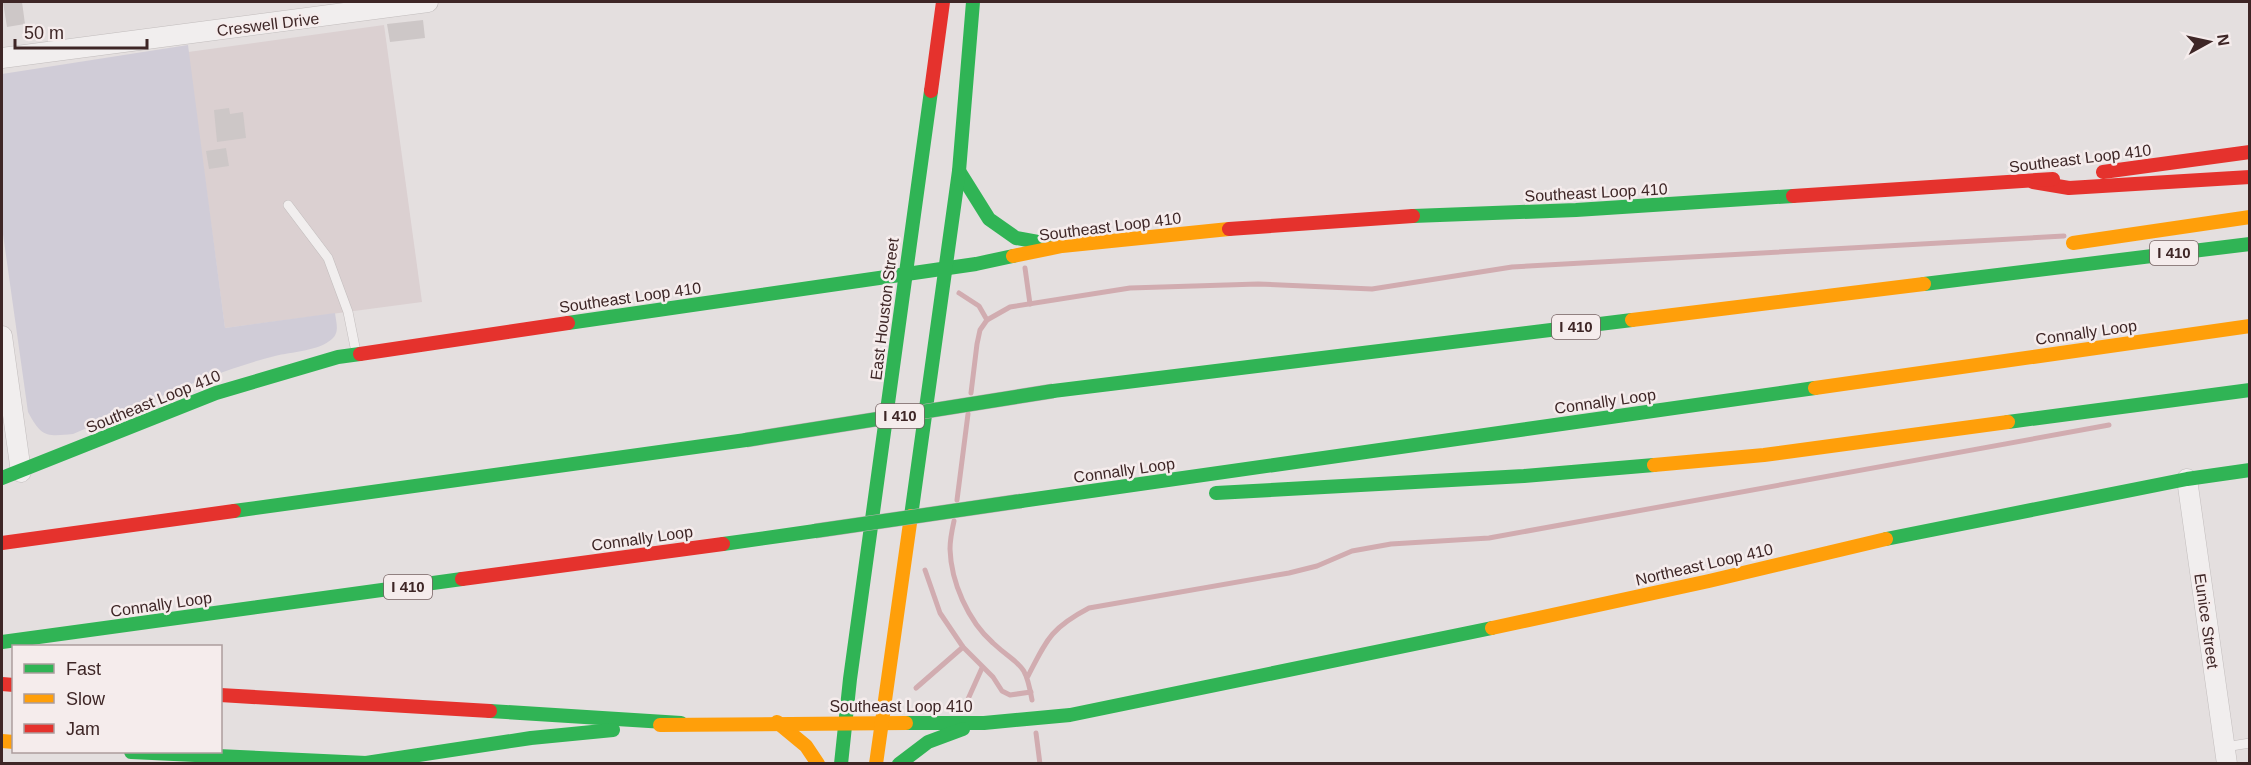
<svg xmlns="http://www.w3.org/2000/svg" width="2251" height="765" font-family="Arial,sans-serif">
<rect width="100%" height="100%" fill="#e4dfdf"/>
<polygon fill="#dbd0d1" points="384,25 422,302 225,328 188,52"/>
<path fill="#d0ccd7" d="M188 45 225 328 335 313C336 322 340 332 332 339 319 351 291 352 275 356 205 374 138 407 73 434 45 437 41 436 28 412L2 227V74Z"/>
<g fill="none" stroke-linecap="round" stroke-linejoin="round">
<g stroke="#d1acb0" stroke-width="5">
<polyline points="1025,268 1030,304"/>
<polyline points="959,293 979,306 987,320"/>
<polyline points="971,393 977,344 980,330 987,320 1010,307 1130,288 1258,284 1372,289 1512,267 2064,236"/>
<polyline points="957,500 968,414"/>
<path d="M954 521C952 530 950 540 950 549 951 582 968 621 993 643 1020 668 1025 660 1032 700"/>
<polyline points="925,570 940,613 963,647 993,677 1002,691 1010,695 1031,692"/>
<path d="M1028 676C1047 639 1051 628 1089 608L1289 573 1317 566 1352 551 1391 544 1489 538 2109 425"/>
<polyline points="916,688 963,647"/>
<polyline points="964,708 982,668"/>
<polyline points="1036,733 1040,764"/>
</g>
</g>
<g fill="#cdc7c7">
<polygon points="3,2 22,2 25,24 7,27"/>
<polygon points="423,20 425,38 390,42 387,24"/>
<polygon points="229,108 230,114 243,112 246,138 217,142 214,110"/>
<polygon points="226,148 229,166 209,169 206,151"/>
</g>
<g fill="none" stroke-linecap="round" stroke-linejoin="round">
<g stroke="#c2bdbd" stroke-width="10">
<g id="lane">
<polyline points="288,205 328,258 348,312 356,352"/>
<polyline points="2225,747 2250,743"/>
</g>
</g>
<g stroke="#c2bdbd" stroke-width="21">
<g id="street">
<polyline points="2,58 428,2"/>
<polyline points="2,336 21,472"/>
<polyline points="2187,479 2227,764"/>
</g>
</g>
<use href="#lane" stroke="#f1eeee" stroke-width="9"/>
<use href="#street" stroke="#f1eeee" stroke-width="20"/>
<g stroke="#30b455" stroke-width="14">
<polyline points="959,171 989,219 1016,238 1049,244"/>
<polyline points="1413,216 1576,210 1793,196"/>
<polyline points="1924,284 2250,244"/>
<polyline points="568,323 976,264 1013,256"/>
<polyline points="1053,391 1632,320"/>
<polyline points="2008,422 2250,390"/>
<polyline points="2,478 216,393 338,357 360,354"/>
<polyline points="1216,493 1524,476 1654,465"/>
<polyline points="1021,501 1815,388"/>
<polyline points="234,511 746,440"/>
<polyline points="911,516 959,171 973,2"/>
<polyline points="1886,539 2187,479 2250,470"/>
<polyline points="723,544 815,531"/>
<polyline points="2,642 462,579"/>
<polyline points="490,711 681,723"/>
<polyline points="906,723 984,723 1070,715 1492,628"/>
<polyline points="131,752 366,763 531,738 613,730"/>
<polyline points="841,764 850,679 931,91"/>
<polyline points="899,764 928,742 963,729"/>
</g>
<g stroke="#ff9f0a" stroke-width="14">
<polyline points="2073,243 2250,217"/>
<polyline points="1013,256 1062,246 1229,229"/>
<polyline points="1632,320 1924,284"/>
<polyline points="1815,388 2250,326"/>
<polyline points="1654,465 1764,455 2008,422"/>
<polyline points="1492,628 1709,581 1886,539"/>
<polyline points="777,722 806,746 818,764"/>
<polyline points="660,725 906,723"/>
<polyline points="2,741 14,742"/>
<polyline points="876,764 911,516"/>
</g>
<g stroke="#e5322d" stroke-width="14">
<polyline points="931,91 943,2"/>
<polyline points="2103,172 2250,152"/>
<polyline points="2033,182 2069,188 2250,177"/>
<polyline points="1793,196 2053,179"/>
<polyline points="1229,229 1413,216"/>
<polyline points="360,354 568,323"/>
<polyline points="2,543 234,511"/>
<polyline points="462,579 723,544"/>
<polyline points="2,684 14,685"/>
<polyline points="220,695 490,711"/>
</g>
<g stroke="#b9b1b1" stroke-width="15" stroke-linecap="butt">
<g id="fast-bridge">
<polyline points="746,440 1053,391"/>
<polyline points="815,531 1021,501"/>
</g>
</g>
<use href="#fast-bridge" stroke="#30b455" stroke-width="14"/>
</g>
<g text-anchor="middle" stroke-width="5" stroke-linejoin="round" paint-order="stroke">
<g fill="#f5ecec" stroke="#756161" stroke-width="1.5">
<rect x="2150" y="241" width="48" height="24" rx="4.5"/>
<rect x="1552" y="315" width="48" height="24" rx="4.5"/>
<rect x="876" y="404" width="48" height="24" rx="4.5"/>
<rect x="384" y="575" width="48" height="24" rx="4.5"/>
</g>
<g font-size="15" font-weight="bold" fill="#3e2626">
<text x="2174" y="258">I 410</text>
<text x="1576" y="332">I 410</text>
<text x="900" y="421">I 410</text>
<text x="408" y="592">I 410</text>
</g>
<g font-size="16" fill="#3e2626" stroke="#f5ecec">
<text transform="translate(268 24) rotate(-7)" y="6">Creswell Drive</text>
<text transform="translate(2080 158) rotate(-7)" y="6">Southeast Loop 410</text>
<text transform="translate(1596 192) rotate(-3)" y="6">Southeast Loop 410</text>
<text transform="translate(1110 226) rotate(-7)" y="6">Southeast Loop 410</text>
<text transform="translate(630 297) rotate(-8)" y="6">Southeast Loop 410</text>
<text transform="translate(884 309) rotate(-83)" y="6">East Houston Street</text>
<text transform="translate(2086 332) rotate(-8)" y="6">Connally Loop</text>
<text transform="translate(153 401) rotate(-22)" y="6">Southeast Loop 410</text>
<text transform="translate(1605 401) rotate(-8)" y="6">Connally Loop</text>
<text transform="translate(1124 470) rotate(-8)" y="6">Connally Loop</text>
<text transform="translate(642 538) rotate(-8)" y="6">Connally Loop</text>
<text transform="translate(1704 564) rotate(-13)" y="6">Northeast Loop 410</text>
<text transform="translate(161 604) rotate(-8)" y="6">Connally Loop</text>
<text transform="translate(2207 621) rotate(82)" y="6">Eunice Street</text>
<text x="901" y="712">Southeast Loop 410</text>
</g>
</g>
<rect width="2251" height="765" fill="none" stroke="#3e2626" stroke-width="6"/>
<rect x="12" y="645" width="210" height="108" fill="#f5ecec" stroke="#ac9d9d" stroke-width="1.5"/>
<rect x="24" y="664" width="30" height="9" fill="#30b455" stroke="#ac9d9d" stroke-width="1.5"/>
<text x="66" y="675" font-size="18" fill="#3e2626">Fast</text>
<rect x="24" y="694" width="30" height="9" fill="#ff9f0a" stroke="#ac9d9d" stroke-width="1.5"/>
<text x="66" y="705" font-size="18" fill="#3e2626">Slow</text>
<rect x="24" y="724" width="30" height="9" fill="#e5322d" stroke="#ac9d9d" stroke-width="1.5"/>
<text x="66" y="735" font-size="18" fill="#3e2626">Jam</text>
<g transform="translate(2209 42) rotate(82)" stroke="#f5ecec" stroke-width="4.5" paint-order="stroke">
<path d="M0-4.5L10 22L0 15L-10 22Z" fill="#3e2626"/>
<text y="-9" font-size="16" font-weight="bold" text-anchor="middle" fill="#3e2626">N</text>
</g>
<path d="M15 39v9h132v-9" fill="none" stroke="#3e2626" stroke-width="3"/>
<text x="24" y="39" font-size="18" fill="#3e2626" stroke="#f5ecec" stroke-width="4.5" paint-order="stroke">50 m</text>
</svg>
